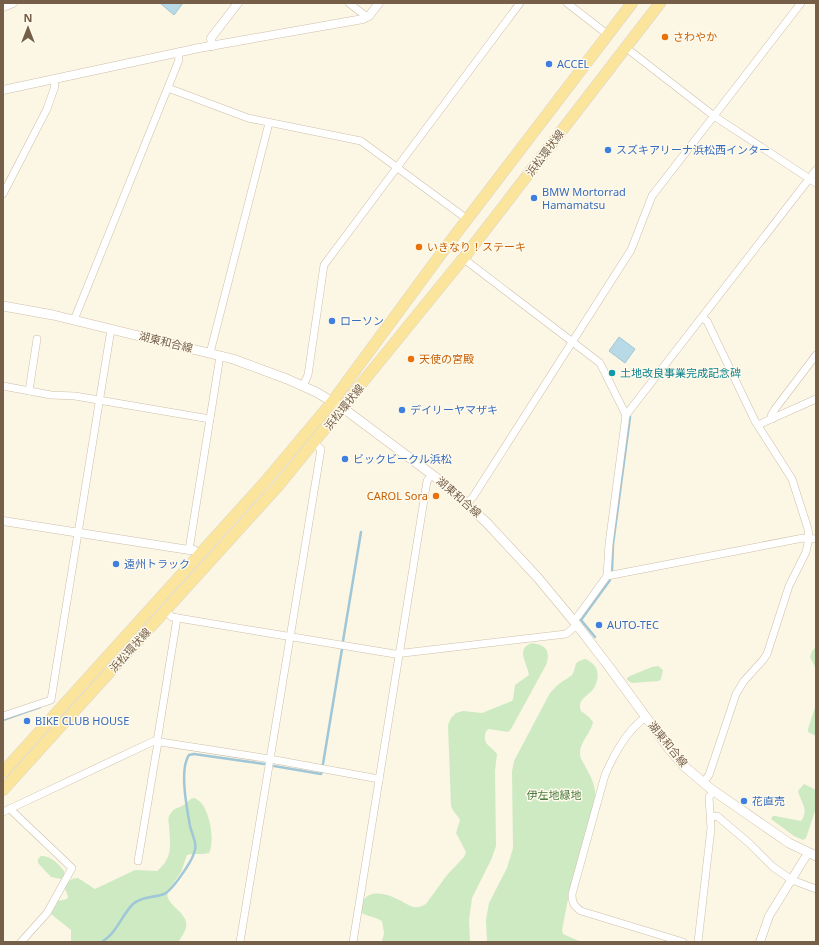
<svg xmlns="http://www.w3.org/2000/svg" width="819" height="945" font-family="'Noto Sans','Noto Sans JP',sans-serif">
<rect width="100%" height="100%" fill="#fcf6e4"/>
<g fill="#cdeac2">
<path d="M532 643C546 645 551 651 546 665L511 729 508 732 489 729 486 731C482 745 489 744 497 754L495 771 496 846 491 860 472 898 469 920 470 942H382L384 933 382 921C376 917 369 917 362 913 359 889 382 891 397 899 403 901 408 906 414 907 419 908 422 906 426 904L447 875 464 857 466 852 456 833 460 820C457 814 453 812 451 806L448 725 451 718 456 713 463 711 482 713 512 701 513 699 515 685 529 675C527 662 515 649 532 643Z"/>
<polygon points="816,647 816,669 810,657 812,651"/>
<path d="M585 659C598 664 601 675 594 688 589 696 576 699 581 711L589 717 593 722C591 733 579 743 580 754 580 758 583 762 585 766 591 777 596 785 595 798L569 894 562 930 563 934 581 942H487L486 920 489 903 507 868 513 848 512 772 514 761 550 693C553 690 556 686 559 684 563 680 568 679 572 675 578 666 571 663 585 659Z"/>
<polygon points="658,666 663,670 661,679 659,681 632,683 627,680 627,678 630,676 652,667"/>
<polygon points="816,704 816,736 808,732 808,729"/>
<path d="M804 784 816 790V808L806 838 803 840 794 836 771 819 773 816H775L801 821C810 810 800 801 798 791Z"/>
<path d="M194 798C209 802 216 841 209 853 201 855 194 853 187 855L181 872 168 891C163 905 190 912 186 928 184 933 181 938 178 942H71V930L51 914 58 901 67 899 68 896 65 889C67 882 71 878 78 878L95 889 135 870 157 871C174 857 170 844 169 825 168 821 168 816 171 813 174 808 179 808 184 805 188 802 189 799 194 798Z"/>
<path d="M41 856C50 855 59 864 64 871V876L61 879 51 877 38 863V859Z"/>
</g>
<g fill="#b8d9e6" stroke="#9fc7d8">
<polygon points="160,3 183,3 174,15"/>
<polygon points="619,337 635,349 625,363 609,351"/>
</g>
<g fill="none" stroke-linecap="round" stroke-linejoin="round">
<g stroke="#9fc7d8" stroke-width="2.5">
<polyline points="612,570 613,544 630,417"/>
<polyline points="595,637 581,620 610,580"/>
<polyline points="343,641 361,532"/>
<polyline points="3,720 40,707"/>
<polyline points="323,764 342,649"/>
<polyline points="274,766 321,774 322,772"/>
<path d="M102 942C106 939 110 936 113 932 120 923 125 912 133 904 142 896 154 898 164 894 172 891 192 861 194 853 198 844 192 835 190 826 187 809 179 769 189 755L194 754 264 764"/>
</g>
<g stroke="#cebfab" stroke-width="8">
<g id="minor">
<polyline points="349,3 367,17"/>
<polyline points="567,3 607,34"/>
<polyline points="625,47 714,116 816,183"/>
<polyline points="168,88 248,118 361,141 467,219"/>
<polyline points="3,194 47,109 55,86 53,79"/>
<polyline points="464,259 600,363 626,415 609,544 607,576 578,616 573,621"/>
<polyline points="702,318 707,321 755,421 792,479 808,529 809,538 806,552 789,586 767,654 763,660 744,681 736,694 709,775 703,783"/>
<polyline points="74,320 179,60 178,53"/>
<polyline points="210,353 269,123"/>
<polyline points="3,386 51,395 75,396 210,419"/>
<polyline points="303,386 308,375 324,265 520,3"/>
<polyline points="29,391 37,339"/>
<polyline points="626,415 816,170"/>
<polyline points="772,419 771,416 775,409 816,355"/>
<polyline points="758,425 816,399"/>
<polyline points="467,503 473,497 631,250 652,196 801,3"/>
<polyline points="189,550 220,356"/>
<polyline points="607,576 803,538 816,539"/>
<polyline points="165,611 172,617 395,654 566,634 577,625"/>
<polyline points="3,716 51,700 111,329"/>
<path d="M646 717C627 730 614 754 605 775L572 894C572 903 574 906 581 911L683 942"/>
<polyline points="157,742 177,618"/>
<polyline points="10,809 72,868 47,913 21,942"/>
<polyline points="3,812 154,741 270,759 379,779"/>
<polyline points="711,817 717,816 749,843 773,867 792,880 816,889"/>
<polyline points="138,861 158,742"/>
<polyline points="240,942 321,449 314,443"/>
<polyline points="353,942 427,481 432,474"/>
<polyline points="698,942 711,828 709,797 714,791"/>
</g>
</g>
<g stroke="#cebfab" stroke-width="9">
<g id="tertiary">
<polyline points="3,7 13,3"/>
<polyline points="212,46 211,38 238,3"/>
<polyline points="3,90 199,48 363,19 369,16 379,3"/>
<polyline points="3,521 189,550 194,550 199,555"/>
<polyline points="760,942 769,916 808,853"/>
</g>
</g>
<g stroke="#d1c0a8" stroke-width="10">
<polyline id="secondary" points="3,306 53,315 233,359 287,379 316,392 343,408 446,485 487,523 538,578 577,625 610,668 670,750 685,767 711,789 789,843 816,856"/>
</g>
<g stroke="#dbd5d0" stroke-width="12">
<g id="primary">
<polyline points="3,772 265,482 332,402 449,243 632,3"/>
<polyline points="3,790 279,485 466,255 660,3"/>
</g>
</g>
<use href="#minor" stroke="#fff" stroke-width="7"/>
<use href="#tertiary" stroke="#fff" stroke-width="8"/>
<use href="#secondary" stroke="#fff" stroke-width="9"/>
<use href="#primary" stroke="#fbe59c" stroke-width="11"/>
</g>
<g fill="#e8710a" stroke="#fffaeb" stroke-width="1.5">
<circle cx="665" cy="37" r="4"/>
<circle cx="419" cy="247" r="4"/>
<circle cx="411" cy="359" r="4"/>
<circle cx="436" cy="496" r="4"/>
</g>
<g fill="#3f7fe0" stroke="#fffaeb" stroke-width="1.5">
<circle cx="549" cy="64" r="4"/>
<circle cx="608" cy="150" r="4"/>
<circle cx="534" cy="198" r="4"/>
<circle cx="332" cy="321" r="4"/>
<circle cx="402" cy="410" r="4"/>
<circle cx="345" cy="459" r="4"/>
<circle cx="116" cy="564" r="4"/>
<circle cx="599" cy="625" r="4"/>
<circle cx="27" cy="721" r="4"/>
<circle cx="744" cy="801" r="4"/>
</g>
<circle fill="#0f9aa8" stroke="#fffaeb" stroke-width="1.5" cx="612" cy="373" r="4"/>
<g text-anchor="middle" stroke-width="3" stroke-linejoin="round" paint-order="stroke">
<g font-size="11" fill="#c56008" stroke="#fffaeb" text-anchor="start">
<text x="673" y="41">さわやか</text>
<text x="427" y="251">いきなり！ステーキ</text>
<text x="419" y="363">天使の宮殿</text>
<text x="428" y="500" text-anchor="end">CAROL Sora</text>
</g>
<g font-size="11" fill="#366cbe" stroke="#fffaeb" text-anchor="start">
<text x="557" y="68">ACCEL</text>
<text x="616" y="154">スズキアリーナ浜松西インター</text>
<text x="542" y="196">BMW Mortorrad<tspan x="542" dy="13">Hamamatsu</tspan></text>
<text x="340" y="325">ローソン</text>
<text x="410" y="414">デイリーヤマザキ</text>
<text x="353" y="463">ビックビークル浜松</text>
<text x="124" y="568">遠州トラック</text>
<text x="607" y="629">AUTO-TEC</text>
<text x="35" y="725">BIKE CLUB HOUSE</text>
<text x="752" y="805">花直売</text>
</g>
<g font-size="11" fill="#755f49" stroke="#fffaeb">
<text transform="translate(545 153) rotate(-53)" y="4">浜松環状線</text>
<text transform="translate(166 342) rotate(14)" y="4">湖東和合線</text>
<text transform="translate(344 407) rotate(-51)" y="4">浜松環状線</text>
<text transform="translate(459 497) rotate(41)" y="4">湖東和合線</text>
<text transform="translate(130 650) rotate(-48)" y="4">浜松環状線</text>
<text transform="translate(668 744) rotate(51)" y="4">湖東和合線</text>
</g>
<g font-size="11" fill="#0d838f" stroke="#fffaeb" text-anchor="start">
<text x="620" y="377">土地改良事業完成記念碑</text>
</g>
<g font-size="11" fill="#4b7b42" stroke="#fffaeb">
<text x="554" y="799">伊左地緑地</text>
</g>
</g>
<rect width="819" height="945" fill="none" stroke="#755f49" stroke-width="8"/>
<g transform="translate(28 28)" stroke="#fffaeb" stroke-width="3" paint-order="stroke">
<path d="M0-3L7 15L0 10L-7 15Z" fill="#755f49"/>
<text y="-6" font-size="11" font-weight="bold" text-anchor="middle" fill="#755f49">N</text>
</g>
</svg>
